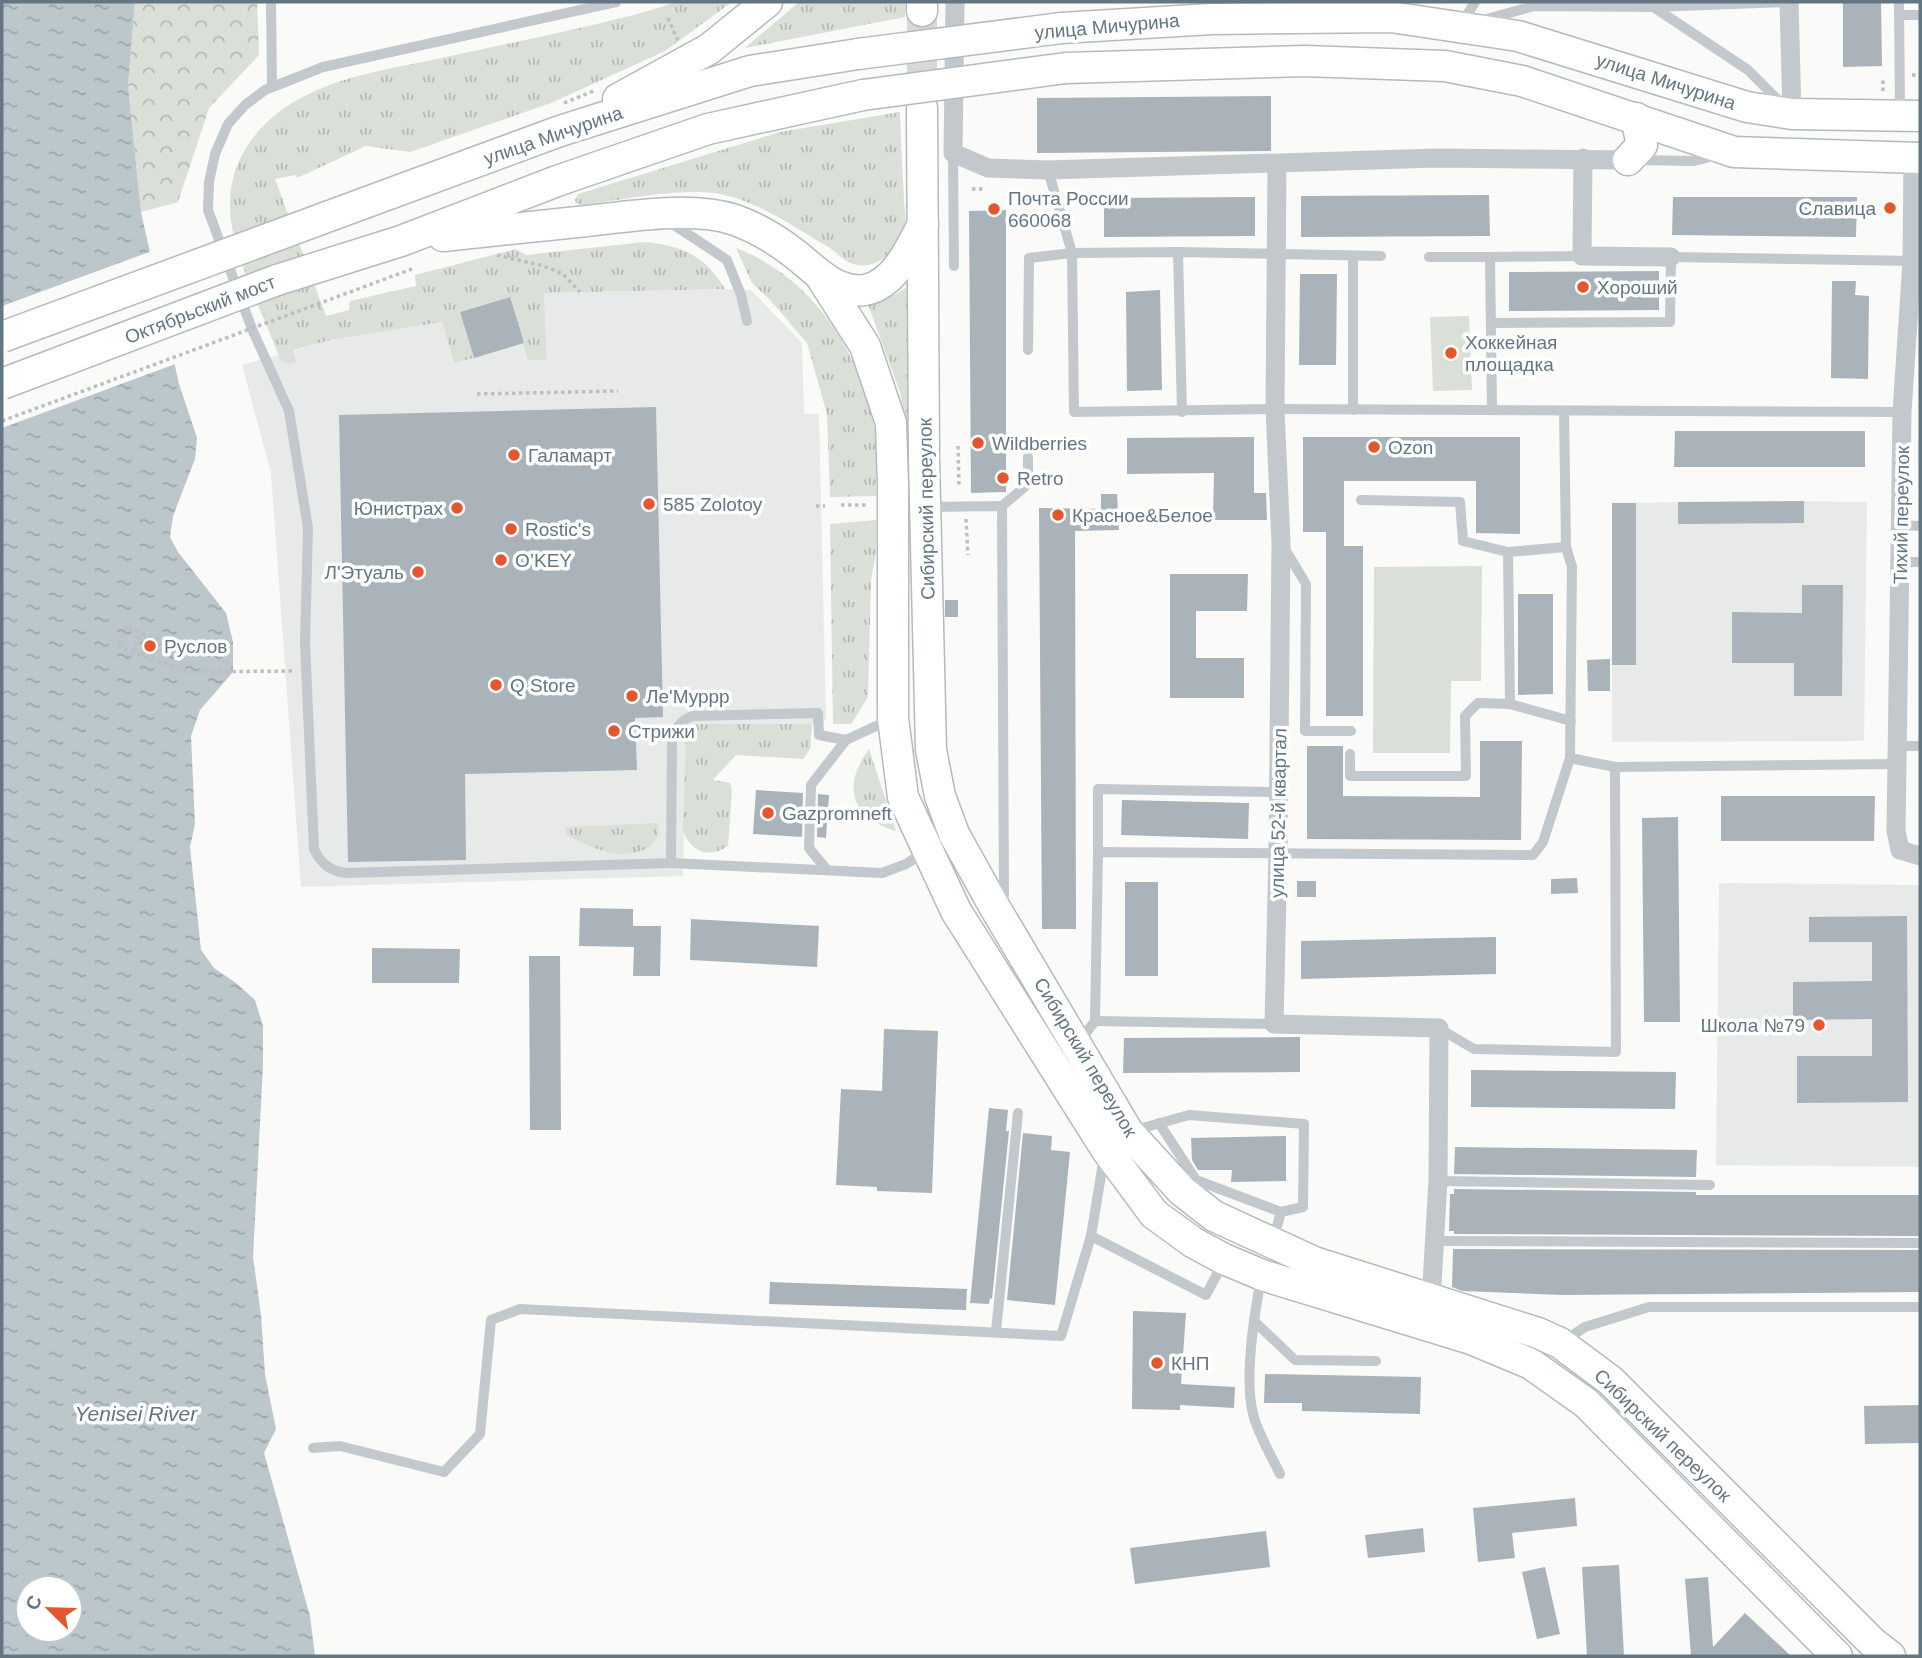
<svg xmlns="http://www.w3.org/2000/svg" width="1922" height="1658" font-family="Helvetica,sans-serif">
<defs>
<pattern id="grass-tufts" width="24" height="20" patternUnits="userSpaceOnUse" patternTransform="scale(1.75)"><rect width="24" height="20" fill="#dadfd7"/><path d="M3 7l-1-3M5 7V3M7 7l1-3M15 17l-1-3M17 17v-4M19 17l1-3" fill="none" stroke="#b4b9b4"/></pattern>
<pattern id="forest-crowns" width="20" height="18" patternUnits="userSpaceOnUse" patternTransform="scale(1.75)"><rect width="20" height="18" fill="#dadfd7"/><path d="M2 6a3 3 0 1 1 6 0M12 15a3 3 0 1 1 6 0" fill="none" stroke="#b4b9b4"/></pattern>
<pattern id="water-ripples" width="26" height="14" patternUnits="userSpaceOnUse" patternTransform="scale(1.75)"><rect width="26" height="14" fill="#bbc7cb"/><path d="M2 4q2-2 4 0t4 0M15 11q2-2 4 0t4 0" fill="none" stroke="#9ca6aa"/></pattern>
</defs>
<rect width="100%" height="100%" fill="#fafaf8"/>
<g fill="#e8e9e9">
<polygon points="725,289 751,290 802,343 804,414 819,414 826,720 812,724 696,724 692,727 686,736 683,876 301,887 271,473 242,365 331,340 442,322 454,363 524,343 547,360 544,293"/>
<polygon points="1804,501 1867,502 1864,741 1612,742 1612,503"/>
<polygon points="1719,883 1920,885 1920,1167 1716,1165"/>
</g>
<g fill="url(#grass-tufts)">
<path d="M675 2H732L665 51 551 103 410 152 366 146 297 178 296 175 275 179 326 316 349 310 350 301 416 286 415 275 516 249 526 255 644 242C681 245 706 256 725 289L544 293 547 360H528L509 297 460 312 474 358 454 363 442 322 331 340 293 350 296 362 286 364 280 359C264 316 231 252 230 208 228 158 262 117 305 96 341 77 383 70 422 62 479 50 536 38 593 25 621 18 649 12 675 2Z"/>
<polygon points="799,2 905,2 905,17 745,48"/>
<path d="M900 112C901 141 902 169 904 198 904 207 907 221 905 230 899 248 878 269 857 265 845 263 839 254 830 248 796 228 760 202 720 194 683 187 621 200 582 205L576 203 575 200 578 194 780 132Z"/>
<path d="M736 248C809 276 857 346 873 421 879 444 876 472 876 496L830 497 827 414 807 343 771 301 752 283Z"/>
<polygon points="911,285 915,392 908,433 900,392 868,304 887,299"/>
<polygon points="876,520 876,553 871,580 868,697 851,724 833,724 830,524"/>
<path d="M696 724H812L810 749 803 759 736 755 713 780 730 783 732 790 728 846C709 859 691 852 683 831L686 736 688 731Z"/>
<path d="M869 749 896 831C850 818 842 785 869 749Z"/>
<path d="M658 823C663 849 632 857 612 853 597 851 580 841 566 835L565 827Z"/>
</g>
<polygon fill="url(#forest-crowns)" points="135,2 257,2 259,55 209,108 178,202 141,212 128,86"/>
<g fill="#dadfd7">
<polygon points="1469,316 1472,390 1433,391 1430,317"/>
<polygon points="1482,566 1481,681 1451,681 1450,753 1373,753 1374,567"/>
</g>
<path fill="url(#water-ripples)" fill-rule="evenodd" d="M2 2H135L128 86 141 212 179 384 197 438 195 459 173 516 170 537 178 552 226 613 233 642V672L200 710 191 736 195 824 190 847 201 950 214 968 236 983 255 1000 263 1026V1065L253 1257 261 1315 265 1374 276 1429 264 1453 310 1616 315 1656H2ZM28 1588H70V1630H28Z"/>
<polygon fill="#fafaf8" points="152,251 178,363 2,428 2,306"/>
<g fill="#aab3b9">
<polygon points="1843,2 1881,2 1882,66 1843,67"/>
<polygon points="1271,96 1271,151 1037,153 1037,98"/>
<polygon points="1489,195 1490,236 1301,237 1301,196"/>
<polygon points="1255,197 1255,236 1104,237 1104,198"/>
<polygon points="1673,197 1857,197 1856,237 1672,235"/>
<polygon points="1006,210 1006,492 971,493 969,211"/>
<polygon points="1659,271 1659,310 1509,311 1509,272"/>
<polygon points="1300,274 1337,274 1336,365 1299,365"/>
<polygon points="1832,281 1856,281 1855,295 1869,296 1868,379 1831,378"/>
<polygon points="1160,290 1162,390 1127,391 1126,292"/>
<polygon points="510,297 524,343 474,358 460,312"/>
<polygon points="656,407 663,717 635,718 637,770 465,774 466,860 348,862 339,415"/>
<polygon points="1675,431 1865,431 1865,467 1674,467"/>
<polygon points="1254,437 1254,493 1266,493 1267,520 1213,520 1214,473 1127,474 1127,438"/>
<polygon points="1303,437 1520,437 1520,534 1476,533 1476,481 1344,481 1344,546 1363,546 1363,716 1326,716 1326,532 1303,532"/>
<polygon points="1101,494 1117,494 1119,530 1075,531 1076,929 1042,929 1039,508 1101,509"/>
<polygon points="1804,501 1804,523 1678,524 1678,502"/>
<rect x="1612" y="503" width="24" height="162"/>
<polygon points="1170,574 1248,574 1247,611 1196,611 1196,658 1244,658 1244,698 1170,698"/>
<polygon points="1802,585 1843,585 1842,696 1794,696 1794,663 1732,663 1732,612 1802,613"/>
<polygon points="1518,594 1553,594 1553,694 1518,695"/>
<rect x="945" y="600" width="13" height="17"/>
<polygon points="1610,659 1610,691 1588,691 1587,660"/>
<polygon points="1480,741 1522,741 1521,840 1307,839 1307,746 1343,746 1343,796 1480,797"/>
<polygon points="756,790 803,793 802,837 753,834"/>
<polygon points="818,794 829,795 826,838 817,837"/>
<polygon points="1721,796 1875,796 1874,841 1721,841"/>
<polygon points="1122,800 1249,803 1248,839 1121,835"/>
<polygon points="1678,817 1680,1022 1644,1022 1642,818"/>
<polygon points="1577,878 1578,893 1551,894 1551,879"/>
<rect x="1297" y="881" width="19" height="16"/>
<rect x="1125" y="882" width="33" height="94"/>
<polygon points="580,908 633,909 633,926 661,926 660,976 633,976 634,947 579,946"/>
<polygon points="1907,916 1908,1102 1797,1103 1797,1056 1872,1056 1872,1019 1793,1020 1793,982 1872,981 1872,942 1809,942 1809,917"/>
<polygon points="691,919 819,926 817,967 690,960"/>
<polygon points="1496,937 1496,974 1301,979 1301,941"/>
<polygon points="372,948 460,949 459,983 372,983"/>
<polygon points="529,956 560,956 561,1130 530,1130"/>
<polygon points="884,1029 938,1031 932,1193 877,1191 877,1187 836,1185 841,1089 882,1091"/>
<polygon points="1300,1037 1300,1072 1123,1073 1124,1038"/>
<polygon points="1471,1070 1676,1072 1675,1109 1471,1107"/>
<polygon points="989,1108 1008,1110 1006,1131 1009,1131 992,1299 990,1298 989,1304 970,1303"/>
<polygon points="1023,1133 1052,1136 1051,1150 1070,1152 1055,1305 1007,1300"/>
<polygon points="1286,1136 1286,1181 1231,1182 1232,1170 1198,1170 1192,1160 1191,1138"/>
<polygon points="1455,1147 1697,1150 1696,1177 1454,1174"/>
<polygon points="1454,1189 1696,1192 1696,1195 1920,1195 1920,1236 1454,1234 1454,1231 1449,1231 1450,1194 1454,1194"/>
<polygon points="1453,1249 1920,1250 1920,1292 1562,1295 1462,1291 1452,1287"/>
<polygon points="770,1282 967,1289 966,1310 769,1304"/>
<polygon points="1133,1311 1186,1313 1181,1384 1235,1387 1234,1408 1180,1405 1180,1410 1132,1409"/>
<polygon points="1265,1374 1421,1377 1420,1414 1302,1411 1302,1403 1264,1403"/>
<polygon points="1920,1405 1920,1443 1865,1444 1864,1406"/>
<polygon points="1575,1498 1577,1526 1512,1533 1515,1558 1478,1562 1473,1508"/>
<polygon points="1423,1528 1425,1552 1368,1558 1365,1535"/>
<polygon points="1266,1531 1270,1567 1135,1584 1130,1548"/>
<polygon points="1619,1565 1624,1656 1587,1656 1582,1567"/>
<polygon points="1545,1567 1560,1634 1537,1639 1522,1572"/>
<polygon points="1708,1577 1713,1647 1745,1613 1791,1656 1691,1656 1685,1579"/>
</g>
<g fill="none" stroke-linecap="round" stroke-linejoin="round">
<polyline stroke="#d5d9db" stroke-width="30" stroke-dasharray="30 15" stroke-linecap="butt" points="922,11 922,108"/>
<g stroke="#b5babe" stroke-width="33">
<g id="primary">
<polyline points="922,11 922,2"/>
<polyline points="1061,28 1212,19 1391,17 1518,36 1747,107 1792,114 1920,116"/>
<polyline points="1066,68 1305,61 1445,66 1522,81 1734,152 1920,158"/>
<polyline points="618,99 709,49 767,2"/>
<polyline points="922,108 924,459 931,750 940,796 954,834 994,906 1128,1132 1182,1191 1214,1216 1314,1262 1538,1333 1560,1343 1611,1381 1872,1642 1890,1656"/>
<polyline points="1628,160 1642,145 1636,118"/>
<polyline points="389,194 560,131 750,71 858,54"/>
<path d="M443 236C491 231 539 226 587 221 631 216 693 206 735 220 755 227 775 239 791 251 813 267 834 294 865 290 894 285 911 248 923 224"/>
<polyline points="821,277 865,346 891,423 893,487 893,718 903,797 956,911 1106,1149 1154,1214 1194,1243 1224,1259 1262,1275 1471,1339 1531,1364 1586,1403 1837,1656"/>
<polyline points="277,280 401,241 557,181 708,129 863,95"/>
</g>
</g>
<g stroke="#bbbfc2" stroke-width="3.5" stroke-dasharray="3.5 3.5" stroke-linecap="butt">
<polyline points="668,18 678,41"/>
<polyline points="1912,75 1920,75"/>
<polyline points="1883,91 1883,78"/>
<polyline points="564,103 596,90"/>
<polyline points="972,189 985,189"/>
<polyline points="497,255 544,266 563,274 580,292"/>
<polyline points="477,394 618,391"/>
<polyline points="958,446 959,486"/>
<polyline points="841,505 868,505"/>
<polyline points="816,506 825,506"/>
<polyline points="966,519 968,555"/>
<polyline points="133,652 140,633"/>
<polyline points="142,655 150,636"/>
<polyline points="153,659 161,640"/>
<polyline points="165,664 172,645 126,627 118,647 187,672 292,671"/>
</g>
<g stroke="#c3c8cc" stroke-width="10">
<polyline points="271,2 272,87"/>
<path d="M616 2 323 67 265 90 245 105 228 124 215 154 209 182 208 210 252 329 289 411 308 528 305 642 314 849C321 864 330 871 347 873L671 863 882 873 906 864 923 853"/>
<polyline points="1899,2 1900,112"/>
<polyline points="1652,6 1748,70 1782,104"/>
<polyline points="1899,15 1920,15"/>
<polyline points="1483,20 1534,6 1653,7 1789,2"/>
<polyline points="1462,23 1475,2"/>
<polyline points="953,153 954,266"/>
<polyline points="1635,160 1694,161 1718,155"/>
<polyline points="1048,170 1072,253 1178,252 1381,256"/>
<polyline points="668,221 727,260 741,295 747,321"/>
<polyline points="1178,252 1182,412"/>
<polyline points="1353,256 1353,410"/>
<polyline points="1429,257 1490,257"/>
<polyline points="1492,323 1670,322 1671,257 1915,261"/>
<polyline points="1028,350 1029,258 1072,253 1074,412 1275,409 1902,412"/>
<polyline points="1492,410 1490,257 1582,256"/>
<polyline points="1564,411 1566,547 1572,567 1570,758 1615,767"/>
<polyline points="1361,500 1460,502 1463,541 1508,552 1566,547"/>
<polyline points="1002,506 1028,484 1028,457"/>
<polyline points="927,507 1002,506 1004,895 997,903"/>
<polyline points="1901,525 1920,526"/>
<polyline points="1285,549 1306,584 1305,731 1351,731"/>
<polyline points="1508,552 1510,704"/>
<polyline points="1900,562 1920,562"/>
<polyline points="1898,746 1920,746"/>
<polyline points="1350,754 1350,776 1466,776 1465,716 1478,703 1510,704 1571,721"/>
<polyline points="1098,852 1098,789 1279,792"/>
<path d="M671 863 672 742C674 729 680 720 693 716L818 713 819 735 846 740"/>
<polyline points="827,870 809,848 811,785 846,740 889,720"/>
<polyline points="1095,1021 1274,1024"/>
<polyline points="1440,1029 1474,1049 1616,1052 1615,767 1897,764"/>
<polyline points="1079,1042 1095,1021 1098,852 1533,855 1543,842 1570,758"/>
<polyline points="1159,1123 1196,1180 1281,1212"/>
<polyline points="1132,1131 1189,1115 1304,1124 1303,1207 1281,1212 1273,1241"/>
<polyline points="1438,1181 1710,1185"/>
<polyline points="1091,1236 1206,1295 1224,1261"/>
<polyline points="1436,1241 1920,1243"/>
<path d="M1261 1279C1254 1316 1244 1377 1253 1414 1258 1434 1271 1455 1280 1474"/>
<polyline points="1254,1321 1295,1360 1376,1361"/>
<polyline points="996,1331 1018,1113"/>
<polyline points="1564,1341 1585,1327 1649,1307 1920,1307"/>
<polyline points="313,1448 340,1446 444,1472 480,1434 491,1320 520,1309 1061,1336 1091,1236 1104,1157"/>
</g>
<g stroke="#c3c8cc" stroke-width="19">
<polyline points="955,2 953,153 988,168 1048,170 1437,158 1628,160"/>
<polyline points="1789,2 1792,114"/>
<polyline points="1583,158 1582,256 1671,257"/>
<polyline points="1913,159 1912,261 1902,412 1896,831 1900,850 1920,856"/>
<polyline points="1277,164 1275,409 1281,543 1278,851 1274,1024 1439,1028 1438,1181 1431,1301"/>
</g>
<use href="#primary" stroke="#fff" stroke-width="30"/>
<g stroke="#b5babe" stroke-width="33" stroke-linecap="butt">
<g id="primary-bridge">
<polyline points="858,54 1061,28"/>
<polyline points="863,95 1066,68"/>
<polyline points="2,337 389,194"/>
<polyline points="2,384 277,280"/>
</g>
</g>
<polyline stroke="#bbbfc2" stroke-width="3.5" stroke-dasharray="3.5 3.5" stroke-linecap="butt" points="2,421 412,269"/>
<use href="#primary-bridge" stroke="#fff" stroke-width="30"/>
</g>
<g fill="#e4572e" stroke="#fff" stroke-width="2.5">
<circle cx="1890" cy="208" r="7"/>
<circle cx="994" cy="209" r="7"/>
<circle cx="1583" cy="287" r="7"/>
<circle cx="1451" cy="353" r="7"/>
<circle cx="978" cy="443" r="7"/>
<circle cx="1374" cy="447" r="7"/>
<circle cx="514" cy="455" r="7"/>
<circle cx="1003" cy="478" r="7"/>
<circle cx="649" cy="504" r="7"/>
<circle cx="457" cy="508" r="7"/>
<circle cx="1058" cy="515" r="7"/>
<circle cx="511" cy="529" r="7"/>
<circle cx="501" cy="560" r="7"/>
<circle cx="418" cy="572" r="7"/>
<circle cx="150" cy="646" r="7"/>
<circle cx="496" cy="685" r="7"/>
<circle cx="632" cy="696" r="7"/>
<circle cx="614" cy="731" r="7"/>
<circle cx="768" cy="813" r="7"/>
<circle cx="1819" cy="1025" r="7"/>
<circle cx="1157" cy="1363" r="7"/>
</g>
<g text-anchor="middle" stroke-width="7" stroke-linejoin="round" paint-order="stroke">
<g font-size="19" fill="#657683" stroke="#fff">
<text transform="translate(1107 26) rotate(-5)" y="7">улица Мичурина</text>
<text transform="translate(1666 81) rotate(18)" y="7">улица Мичурина</text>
<text transform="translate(553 135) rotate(-19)" y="7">улица Мичурина</text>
<text transform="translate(200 309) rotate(-21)" y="7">Октябрьский мост</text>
<text transform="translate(926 509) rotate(-91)" y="7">Сибирский переулок</text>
<text transform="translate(1901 515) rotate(-89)" y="7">Тихий переулок</text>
<text transform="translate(1278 813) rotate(-89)" y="7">улица 52-й квартал</text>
<text transform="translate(1086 1057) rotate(59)" y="7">Сибирский переулок</text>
<text transform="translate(1663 1435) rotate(44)" y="7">Сибирский переулок</text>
</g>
<g font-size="19" fill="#657683" stroke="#fff" text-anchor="start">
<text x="1008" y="205">Почта России<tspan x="1008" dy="22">660068</tspan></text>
<text x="1876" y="215" text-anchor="end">Славица</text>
<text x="1597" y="294">Хороший</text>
<text x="1465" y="349">Хоккейная<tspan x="1465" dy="22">площадка</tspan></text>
<text x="992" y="450">Wildberries</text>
<text x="1388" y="454">Ozon</text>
<text x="528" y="462">Галамарт</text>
<text x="1017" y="485">Retro</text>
<text x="663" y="511">585 Zolotoy</text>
<text x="443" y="515" text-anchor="end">Юнистрах</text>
<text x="1072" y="522">Красное&amp;Белое</text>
<text x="525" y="536">Rostic's</text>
<text x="515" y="567">O’KEY</text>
<text x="404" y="579" text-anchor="end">Л'Этуаль</text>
<text x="164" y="653">Руслов</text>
<text x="510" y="692">Q Store</text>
<text x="646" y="703">Ле'Муррр</text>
<text x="628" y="738">Стрижи</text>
<text x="782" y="820">Gazpromneft</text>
<text x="1805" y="1032" text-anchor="end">Школа №79</text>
<text x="1171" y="1370">КНП</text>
</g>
<g font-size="21" font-style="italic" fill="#60757c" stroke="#fff">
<text x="136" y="1421">Yenisei River</text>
</g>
</g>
<rect width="1922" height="1658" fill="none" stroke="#657683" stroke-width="7"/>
<g transform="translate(49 1609) rotate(293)"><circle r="33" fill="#ffffff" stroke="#c1c8cd" stroke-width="2"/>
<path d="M0-5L12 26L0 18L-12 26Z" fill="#e4572e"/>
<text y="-10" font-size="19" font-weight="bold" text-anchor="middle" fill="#657683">С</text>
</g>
</svg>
